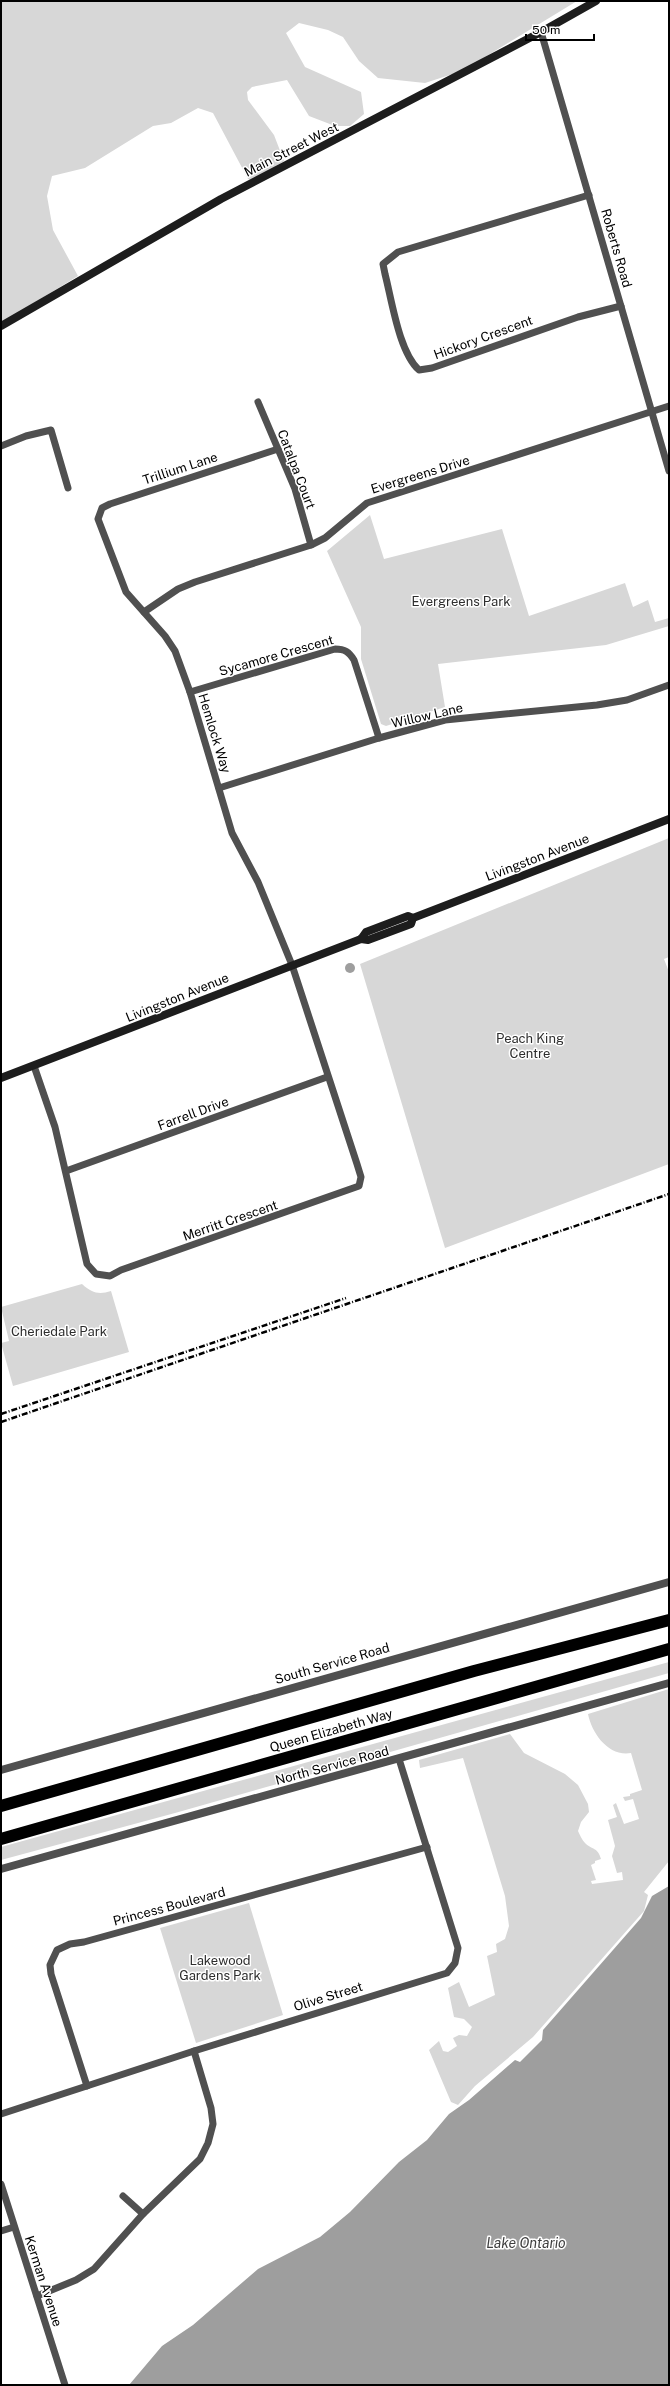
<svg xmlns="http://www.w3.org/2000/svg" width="670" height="2386" font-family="'Public Sans',sans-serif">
<rect width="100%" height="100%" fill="#fff"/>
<g fill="#d7d7d7">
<polygon points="1,1 577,1 462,71 425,83 378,78 359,61 343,37 328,30 299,23 286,33 305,67 361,92 364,114 350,126 335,126 309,116 287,80 252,87 247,92 248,100 274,135 284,161 253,181 248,179 213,113 198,108 171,123 153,126 85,168 52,176 47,196 53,230 78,276 1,323"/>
<polygon points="370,515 384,559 502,529 529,616 625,583 633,607 648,600 655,622 669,618 669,626 606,645 438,664 445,707 386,726 381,724 361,659 361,627 327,551"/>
<polygon points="669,838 669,957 664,959 669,972 669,1164 445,1248 360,964"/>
<path d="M82 1284C92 1293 99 1295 111 1291L129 1352 13 1386 1 1343 9 1341 1 1307Z"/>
<polygon points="669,1662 669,1673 175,1813 1,1860 1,1847"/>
<path d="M669 1689V1861L644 1892 648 1895 644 1911 533 2037 475 2086 458 2105 451 2102 429 2050 439 2041 443 2051 448 2052 457 2046 453 2038 459 2035 467 2036 472 2027 464 2019 454 2017 448 1988 459 1982 469 2007 495 1995 487 1956 497 1952 496 1944 505 1939 509 1926 505 1896 463 1758 420 1768 419 1760 510 1734 524 1753 565 1774 578 1785 588 1804 589 1812 581 1822 578 1831C580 1835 582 1840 585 1843 592 1850 598 1847 601 1859L595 1861V1863L591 1865 596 1880 591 1881 592 1884 623 1880 622 1872 617 1873 612 1856 615 1846 608 1820 617 1817 613 1805 616 1803 624 1824 639 1819 633 1799 625 1801 623 1797 630 1796V1794L642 1790 631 1753C609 1757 592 1734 588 1714Z"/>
<polygon points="249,1903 283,2015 196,2043 160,1928"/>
</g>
<g fill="#9e9e9e">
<circle cx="350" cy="968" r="5"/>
<polygon points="669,1886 669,2385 129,2385 162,2346 193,2325 258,2269 320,2237 350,2212 399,2162 427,2140 449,2114 469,2100 515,2060 520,2062 542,2040 543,2030 641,1918 652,1896"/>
</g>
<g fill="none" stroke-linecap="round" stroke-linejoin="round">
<g stroke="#505050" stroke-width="7">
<polyline points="541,32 669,471"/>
<path d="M589 195 398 252 383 264 385 274C392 301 399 352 419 370L432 368 578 317 621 306"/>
<polyline points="258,402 295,489 311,545"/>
<polyline points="1,446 26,436 51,430 68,488"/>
<polyline points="144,612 178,589 195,582 311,545 325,538 367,503 669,406"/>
<path d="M190 692 335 649C345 649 349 652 354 660L379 738"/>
<polyline points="219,788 379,738 445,720 597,705 627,700 669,685"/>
<polyline points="34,1066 55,1127 87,1264 96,1274 110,1276 121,1270 359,1186 361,1177 357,1164 292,965 258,882 232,833 190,692 175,651 165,636 126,592 98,519 102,508 110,504 278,449"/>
<polyline points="66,1171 327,1077"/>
<polyline points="87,2086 51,1974 50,1965 57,1950 70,1944 84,1942 427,1847"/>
<polyline points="1,2114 194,2051 447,1973 455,1963 458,1948 399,1759"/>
<polyline points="1,2184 65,2385"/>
<polyline points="123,2196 143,2214"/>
<polyline points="1,2231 14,2227"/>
<polyline points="37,2296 76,2280 94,2269 143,2214 200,2159 208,2143 213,2124 211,2108 194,2051"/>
</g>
<g stroke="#505050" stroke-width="8">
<polyline points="1,1770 669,1582"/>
<polyline points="1,1869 669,1683"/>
</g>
<g stroke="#1d1d1d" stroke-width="8">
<polyline points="1,326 221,199 541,32 596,1"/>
<polyline points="361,939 368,940 411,924 413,918 669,819"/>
<polyline points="1,1078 361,939 366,932 408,916 413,918"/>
</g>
<g stroke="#000" stroke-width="12">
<polyline points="1,1806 474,1671 669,1620"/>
<polyline points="1,1839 669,1649"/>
</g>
<g stroke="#000" stroke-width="2.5" stroke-dasharray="6 2 1 2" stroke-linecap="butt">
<polyline points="1,1414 346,1298"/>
<polyline points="1,1422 669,1194"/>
</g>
</g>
<g text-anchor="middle" stroke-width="3" stroke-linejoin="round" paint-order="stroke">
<g font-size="13" fill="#000" stroke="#fff">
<text transform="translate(291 149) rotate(-27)" y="5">Main Street West</text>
<text transform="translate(617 248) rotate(74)" y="5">Roberts Road</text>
<text transform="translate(483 337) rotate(-20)" y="5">Hickory Crescent</text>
<text transform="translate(180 468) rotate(-18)" y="5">Trillium Lane</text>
<text transform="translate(297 469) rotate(69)" y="5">Catalpa Court</text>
<text transform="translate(420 474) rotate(-17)" y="5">Evergreens Drive</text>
<text transform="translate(276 655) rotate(-16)" y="5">Sycamore Crescent</text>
<text transform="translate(427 715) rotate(-13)" y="5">Willow Lane</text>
<text transform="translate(215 733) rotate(73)" y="5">Hemlock Way</text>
<text transform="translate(537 857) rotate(-21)" y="5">Livingston Avenue</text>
<text transform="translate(177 997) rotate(-22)" y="5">Livingston Avenue</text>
<text transform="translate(193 1113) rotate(-20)" y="5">Farrell Drive</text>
<text transform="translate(230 1220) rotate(-19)" y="5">Merritt Crescent</text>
<text transform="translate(332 1663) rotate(-16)" y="5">South Service Road</text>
<text transform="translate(331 1730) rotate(-16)" y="5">Queen Elizabeth Way</text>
<text transform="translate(332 1765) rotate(-15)" y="5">North Service Road</text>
<text transform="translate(169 1906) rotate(-15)" y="5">Princess Boulevard</text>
<text transform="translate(328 1996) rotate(-17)" y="5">Olive Street</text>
<text transform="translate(44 2281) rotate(72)" y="5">Kerman Avenue</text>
</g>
<g font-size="13" fill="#2e2e2e" stroke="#fff">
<text x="461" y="606">Evergreens Park</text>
<text x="530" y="1043">Peach King<tspan x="530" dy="15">Centre</tspan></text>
<text x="59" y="1336">Cheriedale Park</text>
<text x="220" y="1965">Lakewood<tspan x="220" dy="15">Gardens Park</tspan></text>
</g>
<g font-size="14" font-style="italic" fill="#3f3f3f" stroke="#fff">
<text x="526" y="2248">Lake Ontario</text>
</g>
</g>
<rect width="670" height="2386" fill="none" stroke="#000000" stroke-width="4"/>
<path d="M526 34v6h68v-6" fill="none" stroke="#000000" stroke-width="2"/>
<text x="532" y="34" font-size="12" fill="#000000" stroke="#ffffff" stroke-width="3" paint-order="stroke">50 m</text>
</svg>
